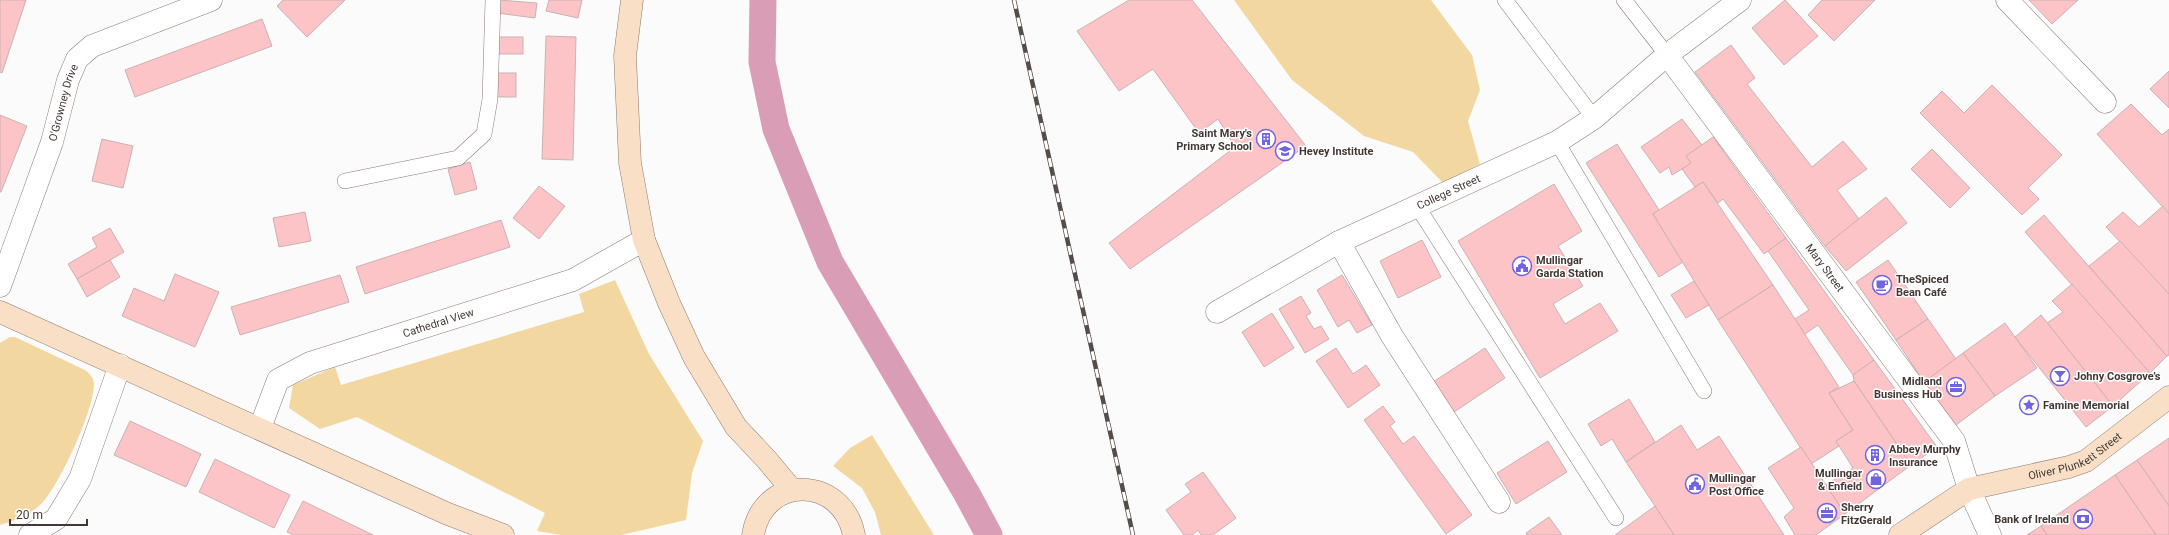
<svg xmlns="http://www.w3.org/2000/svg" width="2169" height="535" font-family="Roboto,sans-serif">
<rect width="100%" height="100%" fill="#fbfbfb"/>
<g fill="#f3d7a0">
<polygon points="1234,0 1431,0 1472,55 1480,90 1468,121 1480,164 1443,183 1413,152 1364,136 1292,80"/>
<polygon points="615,280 649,354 703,441 692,473 686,520 621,535 561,535 537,531 545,513 357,417 320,429 289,408 293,385 335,367 341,385 584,312 579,294"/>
<path d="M10 337H15L85 370C90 374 94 378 94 385 93 412 59 486 41 504 30 515 14 521 0 525V343Z"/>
<polygon points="872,435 877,443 934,535 881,535 875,512 862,488 833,466 850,448"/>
</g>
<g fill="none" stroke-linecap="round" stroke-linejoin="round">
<polyline stroke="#da9db6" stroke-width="27" points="763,0 762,62 776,129 830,262 967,494 989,535"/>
</g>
<g fill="#fcc4c6" stroke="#ccb1b2">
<polygon points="0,0 26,0 2,73 0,72"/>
<polygon points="283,0 345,0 307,37 277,6"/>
<polygon points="499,0 537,3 535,18 497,13"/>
<polygon points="549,0 582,0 578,18 546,11"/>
<polygon points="1129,0 1192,0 1306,146 1130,269 1109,243 1235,147 1218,119 1199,133 1153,69 1119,91 1077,31"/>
<polygon points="1785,0 1818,36 1784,65 1752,28"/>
<polygon points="1822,0 1875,0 1834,41 1808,15"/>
<polygon points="2029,0 2078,0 2052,24"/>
<polygon points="262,19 272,46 135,97 125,70"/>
<polygon points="546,36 576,37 573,160 542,159"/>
<rect x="496" y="37" width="27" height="17"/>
<polygon points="1731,45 1755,78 1747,84 1812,167 1843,141 1867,169 1837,190 1859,219 1825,246 1695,72"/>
<polygon points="2169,71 2169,108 2150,89"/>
<rect x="495" y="73" width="21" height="24"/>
<polygon points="1992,85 2062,155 2028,188 2039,199 2022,215 1920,113 1942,91 1964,113"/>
<polygon points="2131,104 2162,135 2169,129 2169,214 2097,134"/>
<polygon points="0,115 27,126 1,192 0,192"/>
<polygon points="1682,119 1702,145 1686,156 1691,163 1682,169 1672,175 1669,167 1660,173 1641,147"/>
<polygon points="1713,137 1786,238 1764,254 1723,199 1718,203 1703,182 1695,187 1682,169 1691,163 1686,156"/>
<polygon points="102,139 133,146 123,188 92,181"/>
<polygon points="1617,144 1659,210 1653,214 1683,262 1659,277 1586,163"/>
<polygon points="1932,149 1970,188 1950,208 1911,169"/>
<polygon points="470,162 477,189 455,195 448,169"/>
<polygon points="1703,182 1773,285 1718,320 1653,214"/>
<polygon points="1554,184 1582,231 1558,246 1583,286 1553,304 1565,324 1600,303 1618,331 1540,378 1458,241"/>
<polygon points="539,186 565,206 539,239 513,218"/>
<polygon points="1886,197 1907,223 1846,271 1825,246"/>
<polygon points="2163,206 2169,214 2169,294 2106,227 2123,212 2139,227"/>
<polygon points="305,212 311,241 279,247 273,218"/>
<polygon points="2044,215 2167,356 2150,373 2025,232"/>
<polygon points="501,220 510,247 365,294 356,267"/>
<polygon points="110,228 124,252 77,279 68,264 97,247 92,238"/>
<polygon points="1786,238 1874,360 1853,375 1818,325 1805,334 1795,319 1809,310 1768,251"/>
<polygon points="1422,240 1441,277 1398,298 1380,261"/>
<polygon points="2120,241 2169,294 2169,355 2167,356 2089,266"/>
<polygon points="110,260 120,277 87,297 77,279"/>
<polygon points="1888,260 1928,319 1896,340 1856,282"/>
<polygon points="175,274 219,292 195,347 122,316 134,288 164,301"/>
<polygon points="340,275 349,302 240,335 231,307"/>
<polygon points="1342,275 1372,325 1357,333 1349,320 1338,327 1317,290"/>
<polygon points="1694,281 1709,305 1686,318 1671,295"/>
<polygon points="2072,284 2150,373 2113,406 2047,323 2063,312 2052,301"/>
<polygon points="1773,285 1839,387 1829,393 1853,430 1836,441 1839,446 1811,464 1718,320"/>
<polygon points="1301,296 1311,313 1306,316 1314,329 1321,326 1329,339 1305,353 1279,309"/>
<polygon points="1272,313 1294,348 1264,367 1242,332"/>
<polygon points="2041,315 2113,406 2086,427 2015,337"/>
<polygon points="1928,319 1956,359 1924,382 1896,340"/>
<polygon points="2005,323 2037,368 1995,396 1963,353"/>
<polygon points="1336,348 1353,374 1366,365 1380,385 1348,408 1316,361"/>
<polygon points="1485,348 1505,378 1451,414 1430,384"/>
<polygon points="1963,353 1995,396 1956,425 1924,382"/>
<polygon points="1874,360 1937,447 1911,465 1854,381 1853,375"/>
<polygon points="1854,381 1911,465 1845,514 1826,485 1853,468 1836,441 1853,430 1829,393"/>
<polygon points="1629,399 1655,442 1626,462 1612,439 1601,446 1588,424"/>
<polygon points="1383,406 1395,422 1390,426 1403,444 1414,436 1472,515 1446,534 1364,420"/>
<polygon points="130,421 201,454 186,487 114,455"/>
<polygon points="1681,425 1697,450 1719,436 1784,535 1674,535 1626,462"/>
<polygon points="2169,438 2169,506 2137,460"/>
<polygon points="1548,441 1567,472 1516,504 1497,473"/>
<polygon points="1801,447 1845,514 1816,535 1795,535 1784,517 1794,508 1768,468"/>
<polygon points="215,459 290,495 274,528 199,492"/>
<polygon points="2137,460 2169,506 2169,535 2156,535 2115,475"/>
<polygon points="1203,472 1236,518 1213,535 1201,535 1198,530 1192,535 1184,535 1166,510 1191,492 1185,484"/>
<polygon points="2115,475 2156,535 2047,535 2041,526"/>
<polygon points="303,501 373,535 294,535 287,532"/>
<polygon points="1655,506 1674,535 1615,535"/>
<polygon points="1549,517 1562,535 1527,535 1526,533"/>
<polygon points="2041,526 2047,535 2027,535"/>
</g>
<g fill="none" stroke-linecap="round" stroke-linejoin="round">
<g stroke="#8f7871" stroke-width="16">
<g id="lane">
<polyline points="1505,0 1594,118"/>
<polyline points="1624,0 1667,55"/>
<polyline points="1557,142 1704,391"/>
<polyline points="345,181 458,158 484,134 490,99 493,0"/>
<polyline points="1417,206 1616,518"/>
</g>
</g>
<g stroke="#8f7871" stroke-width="23">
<g id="street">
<polyline points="2007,0 2105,102"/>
<path id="s1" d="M1667 55 1954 441 1969 489 1990 535"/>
<polyline points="1339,242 1392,336 1499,502"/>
<path id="s2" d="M0 286 52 142 68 80 77 59 92 46 211 0"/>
<path id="s3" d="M1217 312 1339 242 1557 142 1594 118 1667 55 1740 0"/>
<path id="s4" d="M260 428 278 380 310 363 573 280 644 240"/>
<polyline points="30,535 56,519 80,479 120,365"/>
</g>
</g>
<g stroke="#8f7871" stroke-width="23">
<g id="secondary">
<polyline points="632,0 625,56 630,163 644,240 669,303 694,357 736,427 767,460 792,490"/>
<polyline points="0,312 448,514 503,535"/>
<path d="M753 535C763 474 842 475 854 535"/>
<path id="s5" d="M1900 535 1969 489 2069 467 2086 461 2169 397"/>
</g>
</g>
<use href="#lane" stroke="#fff" stroke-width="15"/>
<use href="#street" stroke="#fff" stroke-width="22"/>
<use href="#secondary" stroke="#f9dfc5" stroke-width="22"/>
<g stroke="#564c49" stroke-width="4.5">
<polyline id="rail" points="1014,0 1133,535"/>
</g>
<use href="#rail" stroke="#fff" stroke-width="3" stroke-dasharray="9" stroke-linecap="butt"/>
</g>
<defs>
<g id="building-ring" transform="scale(1)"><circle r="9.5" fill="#fff" stroke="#7263de" stroke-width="1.5"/><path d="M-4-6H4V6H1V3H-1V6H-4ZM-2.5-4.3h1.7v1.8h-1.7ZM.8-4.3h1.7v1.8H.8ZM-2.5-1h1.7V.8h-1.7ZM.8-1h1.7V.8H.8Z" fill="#7263de"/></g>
<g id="school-ring" transform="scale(1)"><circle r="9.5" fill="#fff" stroke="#7263de" stroke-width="1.5"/><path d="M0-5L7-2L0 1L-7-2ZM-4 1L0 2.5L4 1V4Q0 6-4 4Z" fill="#7263de"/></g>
<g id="civic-ring" transform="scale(1)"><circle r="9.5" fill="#fff" stroke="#7263de" stroke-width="1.5"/><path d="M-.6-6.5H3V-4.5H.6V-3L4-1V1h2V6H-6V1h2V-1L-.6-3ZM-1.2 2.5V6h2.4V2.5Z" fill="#7263de"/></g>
<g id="cafe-ring" transform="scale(1)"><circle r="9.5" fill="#fff" stroke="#7263de" stroke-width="1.5"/><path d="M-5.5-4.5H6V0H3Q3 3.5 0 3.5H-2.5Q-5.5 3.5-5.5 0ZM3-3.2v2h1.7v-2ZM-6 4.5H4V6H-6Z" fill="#7263de"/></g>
<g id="bar-ring" transform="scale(1)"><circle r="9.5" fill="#fff" stroke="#7263de" stroke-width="1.5"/><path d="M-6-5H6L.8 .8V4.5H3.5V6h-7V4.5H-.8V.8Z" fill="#7263de"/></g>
<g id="office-ring" transform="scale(1)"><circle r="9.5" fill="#fff" stroke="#7263de" stroke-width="1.5"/><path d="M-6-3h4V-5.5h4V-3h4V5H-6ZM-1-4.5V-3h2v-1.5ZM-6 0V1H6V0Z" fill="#7263de"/></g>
<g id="sight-ring" transform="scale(1)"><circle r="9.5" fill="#fff" stroke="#7263de" stroke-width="1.5"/><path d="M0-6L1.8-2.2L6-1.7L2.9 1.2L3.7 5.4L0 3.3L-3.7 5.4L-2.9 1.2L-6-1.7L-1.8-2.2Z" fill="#7263de"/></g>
<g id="shop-ring" transform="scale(1)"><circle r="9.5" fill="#fff" stroke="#7263de" stroke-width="1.5"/><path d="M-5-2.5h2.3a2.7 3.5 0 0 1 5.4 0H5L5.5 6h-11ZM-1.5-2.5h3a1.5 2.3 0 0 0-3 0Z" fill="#7263de"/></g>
<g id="bank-ring" transform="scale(1)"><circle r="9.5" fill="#fff" stroke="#7263de" stroke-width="1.5"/><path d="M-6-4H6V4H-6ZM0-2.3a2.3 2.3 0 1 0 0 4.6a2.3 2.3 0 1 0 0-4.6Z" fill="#7263de"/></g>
</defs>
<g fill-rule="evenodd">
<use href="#building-ring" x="1266" y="139"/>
<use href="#school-ring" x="1285" y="151"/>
<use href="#civic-ring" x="1522" y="266"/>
<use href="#cafe-ring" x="1882" y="285"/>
<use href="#bar-ring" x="2060" y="376"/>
<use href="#office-ring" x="1956" y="387"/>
<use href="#sight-ring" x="2029" y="405"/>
<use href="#building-ring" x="1875" y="455"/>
<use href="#shop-ring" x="1876" y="479"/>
<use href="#civic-ring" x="1695" y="484"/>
<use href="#office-ring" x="1827" y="513"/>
<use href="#bank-ring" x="2083" y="519"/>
</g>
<g text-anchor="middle" stroke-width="3" stroke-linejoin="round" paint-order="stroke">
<g font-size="11" fill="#433835" stroke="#fff">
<text dy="4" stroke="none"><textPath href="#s2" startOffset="194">O'Growney Drive</textPath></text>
<text dy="4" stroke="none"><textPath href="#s3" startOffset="261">College Street</textPath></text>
<text dy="4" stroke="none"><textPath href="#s1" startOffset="265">Mary Street</textPath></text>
<text dy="4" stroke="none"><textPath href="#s4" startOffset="222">Cathedral View</textPath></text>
<text dy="4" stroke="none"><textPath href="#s5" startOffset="195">Oliver Plunkett Street</textPath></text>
</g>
<g font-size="11" font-weight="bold" fill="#433835" stroke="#fff" text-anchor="start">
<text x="1252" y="137" text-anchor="end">Saint Mary's<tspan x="1252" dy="13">Primary School</tspan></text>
<text x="1299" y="155">Hevey Institute</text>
<text x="1536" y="264">Mullingar<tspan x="1536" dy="13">Garda Station</tspan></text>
<text x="1896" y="283">TheSpiced<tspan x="1896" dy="13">Bean Café</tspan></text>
<text x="2074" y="380">Johny Cosgrove’s</text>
<text x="1942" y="385" text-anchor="end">Midland<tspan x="1942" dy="13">Business Hub</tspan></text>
<text x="2043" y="409">Famine Memorial</text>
<text x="1889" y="453">Abbey Murphy<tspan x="1889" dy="13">Insurance</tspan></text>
<text x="1862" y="477" text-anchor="end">Mullingar<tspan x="1862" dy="13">&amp; Enfield</tspan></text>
<text x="1709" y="482">Mullingar<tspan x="1709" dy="13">Post Office</tspan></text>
<text x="1841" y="511">Sherry<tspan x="1841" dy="13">FitzGerald</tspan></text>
<text x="2069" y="523" text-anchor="end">Bank of Ireland</text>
</g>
</g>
<path d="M10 519v6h77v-6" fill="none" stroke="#433835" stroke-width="2"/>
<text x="16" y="519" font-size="12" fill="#433835" stroke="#ffffff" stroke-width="3" paint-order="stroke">20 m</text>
</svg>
